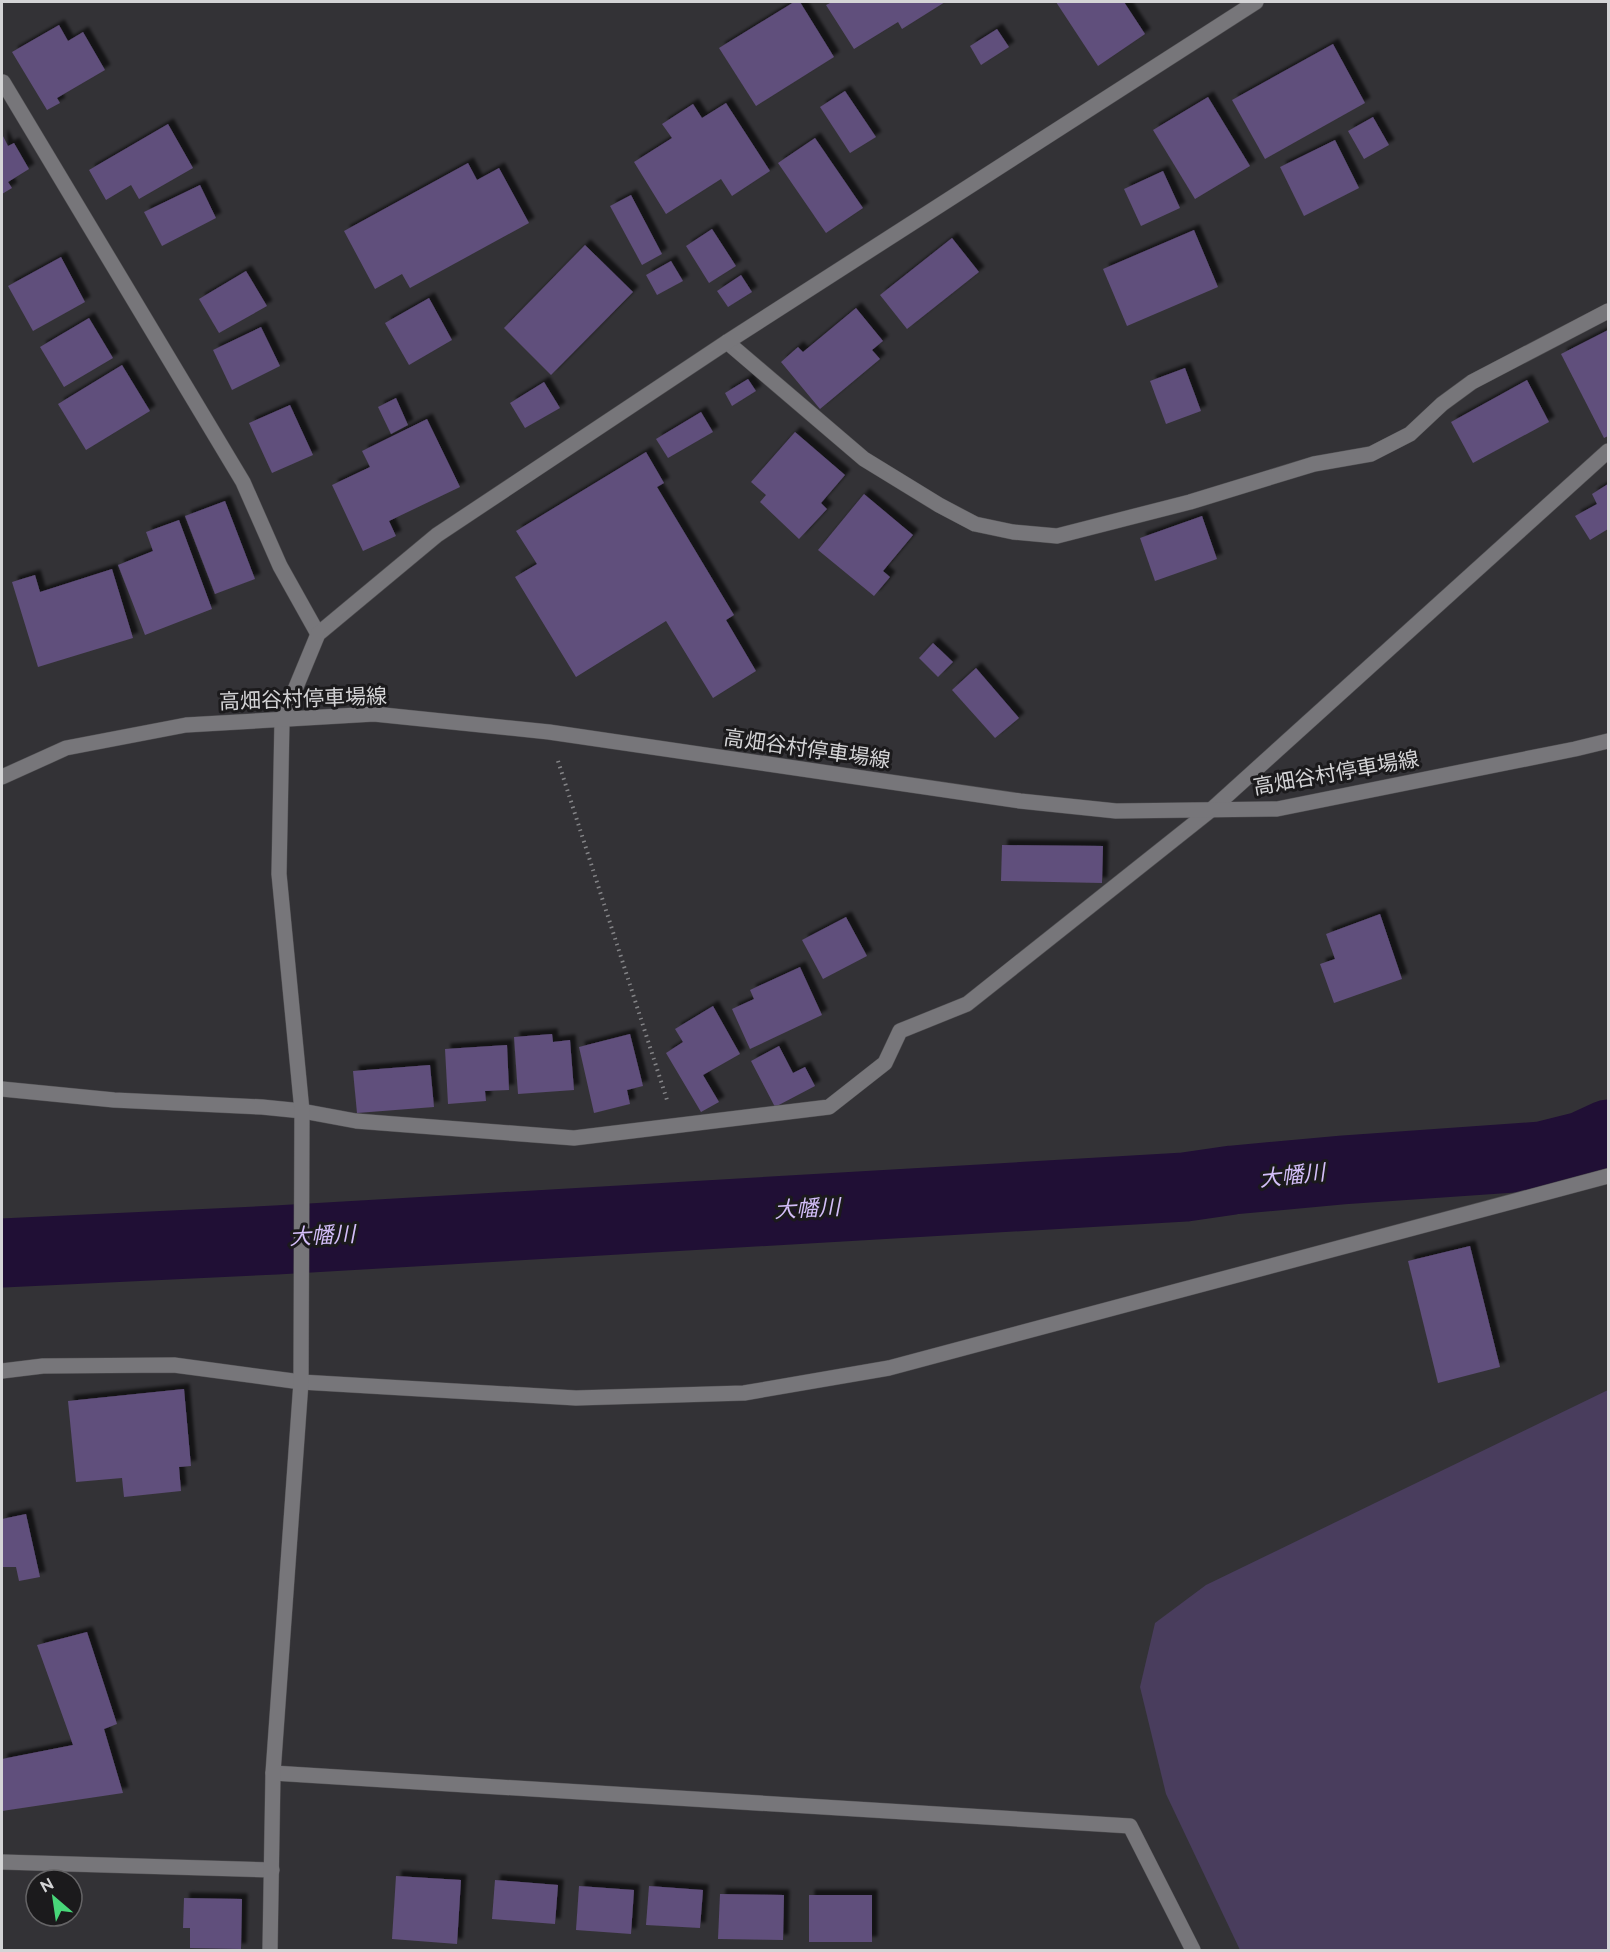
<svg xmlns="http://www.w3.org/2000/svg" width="1610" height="1952" font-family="Raleway,'Noto Sans JP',sans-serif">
<defs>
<filter id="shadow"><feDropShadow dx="5.5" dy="-5.5" stdDeviation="1.5" flood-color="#0009"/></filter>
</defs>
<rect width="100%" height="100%" fill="#333236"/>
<polygon fill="#493d5d" points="1608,1390 1608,1950 1240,1950 1166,1794 1140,1687 1155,1623 1206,1585"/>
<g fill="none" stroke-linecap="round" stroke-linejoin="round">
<polyline stroke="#200f35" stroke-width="69" points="2,1253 276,1240 1185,1187 1233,1180 1342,1170 1542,1156 1582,1146 1608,1134"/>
</g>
<g fill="#604f7b" filter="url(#shadow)">
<polygon points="794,2 800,2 834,57 756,106 719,48"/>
<polygon points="832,2 945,2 902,29 898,22 854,49 826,5"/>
<polygon points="1056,2 1124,2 1145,34 1098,66"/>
<polygon points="59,25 68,41 83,32 105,70 57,98 60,103 47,110 12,52"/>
<polygon points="997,29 1009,47 981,65 970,46"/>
<polygon points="1333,44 1365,103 1265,159 1232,100"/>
<polygon points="845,91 876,137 850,153 820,107"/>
<polygon points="1208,97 1250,166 1195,199 1153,130"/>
<polygon points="726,103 770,171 732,196 721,179 666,214 634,162 672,138 662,124 693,104 702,118"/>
<polygon points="1373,117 1389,145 1364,159 1348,131"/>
<polygon points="168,124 193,168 139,199 131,185 106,200 89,170"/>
<polygon points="2,134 8,146 14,143 29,169 8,182 12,188 2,194"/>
<polygon points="815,138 863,208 826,233 778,163"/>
<polygon points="1335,140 1359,188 1304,216 1280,167"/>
<polygon points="468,163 477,180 499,168 529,223 410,288 402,274 375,289 344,231"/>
<polygon points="1163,171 1180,208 1141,226 1124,189"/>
<polygon points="200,185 216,218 162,246 144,212"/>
<polygon points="631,195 662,254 642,265 610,206"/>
<polygon points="712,229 736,266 709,283 686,246"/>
<polygon points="1194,230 1218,287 1127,326 1103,269"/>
<polygon points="952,238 979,272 907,329 880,295"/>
<polygon points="585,245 633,292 551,375 504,328"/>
<polygon points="61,257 85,302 33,331 8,286"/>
<polygon points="671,261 683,281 657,295 646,275"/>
<polygon points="246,271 267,306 219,333 199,299"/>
<polygon points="741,275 752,292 728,307 717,291"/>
<polygon points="429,298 452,340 409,365 385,323"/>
<polygon points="856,308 883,341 872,350 880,359 820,409 781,362 798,347 803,352"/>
<polygon points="89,318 113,358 64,387 40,347"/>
<polygon points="261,327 280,366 232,390 213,350"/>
<polygon points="1608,330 1608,436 1604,438 1561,354"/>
<polygon points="122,365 150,411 86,450 58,404"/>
<polygon points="1185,368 1201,411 1166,424 1150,381"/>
<polygon points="748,379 756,391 732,406 725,393"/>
<polygon points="1527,380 1549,422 1473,463 1451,422"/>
<polygon points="544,382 560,408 525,428 510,403"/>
<polygon points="396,398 408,425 391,434 378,407"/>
<polygon points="290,405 313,455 272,473 249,423"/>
<polygon points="701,412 713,432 668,458 656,439"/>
<polygon points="427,419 460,487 389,521 396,536 363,551 332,485 370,467 362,451"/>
<polygon points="795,432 845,475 821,503 827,509 799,539 760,502 766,495 751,482"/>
<polygon points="646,452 664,483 657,487 734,615 726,620 756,671 713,698 666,621 576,677 515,577 537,564 516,531"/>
<polygon points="1608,484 1608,529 1590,540 1575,516 1597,504 1592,494"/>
<polygon points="864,494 913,535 883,571 890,577 874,596 818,550"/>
<polygon points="225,501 255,579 215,594 185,516"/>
<polygon points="1202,516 1217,559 1155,581 1140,538"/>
<polygon points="179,520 212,609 145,635 118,565 153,551 146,532"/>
<polygon points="112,569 133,638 38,667 12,582 35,575 40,592"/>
<polygon points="933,643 953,662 938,677 919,658"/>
<polygon points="976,668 1019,718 995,738 952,690"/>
<polygon points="1002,845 1103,846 1102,883 1001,881"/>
<polygon points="1380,914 1402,979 1334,1003 1320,964 1335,959 1326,934"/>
<polygon points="846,917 867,956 823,979 802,940"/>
<polygon points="800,967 822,1015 750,1049 732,1009 754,999 750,990"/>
<polygon points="713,1006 740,1054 703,1075 719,1102 701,1112 666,1053 683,1042 675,1029"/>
<polygon points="552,1034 553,1042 570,1040 574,1090 518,1094 514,1037"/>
<polygon points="630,1034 643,1086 627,1090 630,1104 594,1113 579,1047"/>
<polygon points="507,1045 509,1090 485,1091 486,1101 448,1104 445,1049"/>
<polygon points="779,1046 793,1073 805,1067 815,1086 775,1107 751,1061"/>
<polygon points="430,1065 434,1107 357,1113 353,1071"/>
<polygon points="1470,1246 1500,1367 1438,1383 1408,1261"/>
<polygon points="184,1389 191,1466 179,1467 181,1491 124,1497 122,1478 76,1482 68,1401"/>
<polygon points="26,1514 40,1577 19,1581 16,1567 2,1567 2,1519"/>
<polygon points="87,1632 117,1724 104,1729 123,1793 2,1811 2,1759 73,1745 37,1645"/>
<polygon points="396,1876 461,1880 457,1944 392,1939"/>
<polygon points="495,1880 558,1885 555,1924 492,1919"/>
<polygon points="579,1886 634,1890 631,1934 576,1930"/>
<polygon points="649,1886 703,1890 700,1928 646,1925"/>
<polygon points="720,1894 784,1895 783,1940 718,1939"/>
<rect x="809" y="1895" width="63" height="47"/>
<polygon points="184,1898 242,1899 241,1949 190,1948 190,1928 183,1928"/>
</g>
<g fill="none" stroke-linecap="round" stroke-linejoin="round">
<g stroke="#4f4e51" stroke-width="16">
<g id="minor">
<polyline points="3,82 243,482 280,566 318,634"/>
<polyline points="727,342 864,459 939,505 975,524 1013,532 1057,536 1190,502 1314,464 1371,454 1410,434 1442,404 1472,382 1608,311"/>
<polyline points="2,1089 114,1100 262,1107 302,1111 356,1121 574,1138 829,1107 885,1063 900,1031 967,1004 1211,810 1608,451"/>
<polyline points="2,1371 43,1366 174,1365 301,1382 576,1398 744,1393 889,1368 1608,1176"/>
<polyline points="273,1773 1130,1826 1193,1950"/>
<polyline points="2,1862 272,1870"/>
<polyline points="270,1950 273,1773 301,1382 302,1111 279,874 282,721 318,634 437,535 727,342 1256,2"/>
</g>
</g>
<g stroke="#4f4e51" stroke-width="16">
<polyline id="secondary" points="2,777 66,748 186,725 374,714 549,732 1020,801 1116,811 1277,809 1575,749 1608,741"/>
</g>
<polyline stroke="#848487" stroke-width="4" stroke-dasharray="1.5 4.5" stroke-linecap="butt" points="558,761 667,1100"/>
<use href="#minor" stroke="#77767a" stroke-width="15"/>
<use href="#secondary" stroke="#77767a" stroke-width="15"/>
</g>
<g text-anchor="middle" stroke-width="6" stroke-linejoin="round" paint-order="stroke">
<g font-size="21" fill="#d4d4d6" stroke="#1b1a1c">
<text transform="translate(303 699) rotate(-2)" y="7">高畑谷村停車場線</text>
<text transform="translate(807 749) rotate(8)" y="7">高畑谷村停車場線</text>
<text transform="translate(1336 773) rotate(-10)" y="7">高畑谷村停車場線</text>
</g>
<g font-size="22" font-style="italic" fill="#d3bef8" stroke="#1b1a1c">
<text transform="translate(1292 1175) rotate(-6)" y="8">大幡川</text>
<text transform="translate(807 1208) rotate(-3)" y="8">大幡川</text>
<text transform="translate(322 1235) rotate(-3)" y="8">大幡川</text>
</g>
</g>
<rect width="1610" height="1952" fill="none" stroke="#d4d4d6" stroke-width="6"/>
<g transform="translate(54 1898) rotate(331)"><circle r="28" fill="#1b1a1c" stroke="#656466" stroke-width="1.5"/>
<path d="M0-4.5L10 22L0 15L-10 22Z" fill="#48d779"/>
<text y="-9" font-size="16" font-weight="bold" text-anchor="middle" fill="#d4d4d6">N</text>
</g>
</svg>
